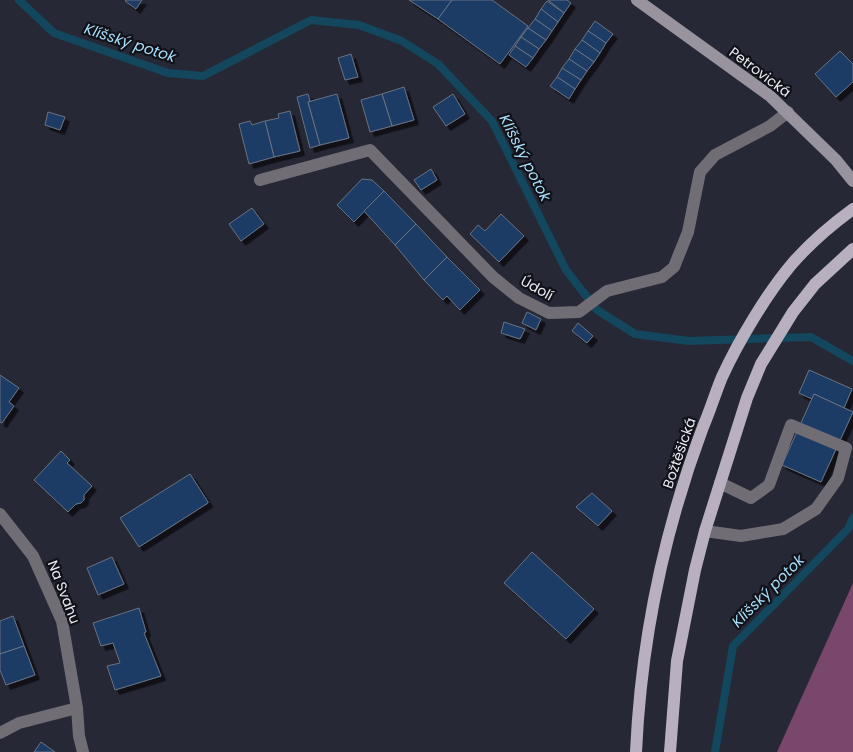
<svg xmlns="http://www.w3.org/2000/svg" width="853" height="752" font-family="Poppins,sans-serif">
<defs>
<filter id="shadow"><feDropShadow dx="4.5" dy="4.5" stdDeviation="0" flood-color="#0009"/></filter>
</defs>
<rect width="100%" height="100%" fill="#272836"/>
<polygon fill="#78476b" points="853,583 853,752 777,752"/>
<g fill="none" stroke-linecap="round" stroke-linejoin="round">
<g stroke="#12475d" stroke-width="8">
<polyline points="19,0 54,33 168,73 203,76 311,20 359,25 402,41 438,64 492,121 566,270 597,310 635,334 689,341 811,337 853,361"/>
<polyline points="715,752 733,646 848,529 853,518"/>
</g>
</g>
<g fill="#1c3a65" stroke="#687382" filter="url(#shadow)">
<polygon points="126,0 142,0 136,9 125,1"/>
<polygon points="409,0 452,0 438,19"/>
<polygon points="452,0 492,0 528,26 500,64 438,19"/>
<polygon points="548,0 567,0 571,3 564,13"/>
<polygon points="547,1 564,13 558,22 541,9"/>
<polygon points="541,9 558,22 552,31 535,19"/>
<polygon points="535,19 552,31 546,40 528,28"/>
<polygon points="595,21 613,34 606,43 588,31"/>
<polygon points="528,28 546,40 539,49 521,37"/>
<polygon points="588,31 606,43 600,53 582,40"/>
<polygon points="521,37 539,49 533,58 515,46"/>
<polygon points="582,40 600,53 594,62 575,49"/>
<polygon points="515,46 533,58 526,67 509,55"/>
<polygon points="575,49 594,62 587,71 569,59"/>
<polygon points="840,51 853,64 853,82 836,97 815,74"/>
<polygon points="351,54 358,77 345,80 338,58"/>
<polygon points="569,59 587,71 581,80 562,68"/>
<polygon points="562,68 581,80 575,89 557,77"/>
<polygon points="557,77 575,89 569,99 550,86"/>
<polygon points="404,87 414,120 392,126 382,94"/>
<polygon points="308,94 310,101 308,102 320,145 310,148 297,97"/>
<polygon points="337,94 349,138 320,145 308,102"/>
<polygon points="382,94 392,126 370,132 361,100"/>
<polygon points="453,94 465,114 446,126 433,107"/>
<polygon points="290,111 300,151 274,157 265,121 279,118 278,114"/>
<polygon points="48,112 65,117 60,130 45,125"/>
<polygon points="250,121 252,125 265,121 274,157 249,164 239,124"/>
<polygon points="431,169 437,180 421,190 414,180"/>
<polygon points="362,179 372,180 384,191 354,222 337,205"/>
<polygon points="384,191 416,224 395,245 364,211"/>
<polygon points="252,208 264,224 241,241 229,224"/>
<polygon points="501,214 524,236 499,262 470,234 478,225 485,231"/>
<polygon points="416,224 447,257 424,280 395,245"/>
<polygon points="447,257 480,290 460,310 447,296 443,300 424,280"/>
<polygon points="527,312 541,319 536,330 522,323"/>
<polygon points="504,322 525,329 520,339 501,333"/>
<polygon points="578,323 593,336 587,343 572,331"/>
<polygon points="809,370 852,389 844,408 814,394 812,399 799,393"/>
<polygon points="0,375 19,388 9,402 14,406 2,423 0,422"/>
<polygon points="814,394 853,412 821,482 782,465"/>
<polygon points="61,451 70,460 67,463 92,486 84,495 84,500 81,503 76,504 68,512 34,480"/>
<polygon points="190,474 208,502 208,503 139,547 120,518"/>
<polygon points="592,493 612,511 598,526 576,507"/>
<polygon points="532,552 594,609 566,639 504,583"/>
<polygon points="112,557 124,584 98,595 87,568"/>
<polygon points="139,608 146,632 144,633 161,676 115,690 107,666 120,663 113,643 101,646 93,623"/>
<polygon points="13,616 24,646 0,654 0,621"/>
<polygon points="24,646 35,675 6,685 0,670 0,654"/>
<polygon points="41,742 55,752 34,752"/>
</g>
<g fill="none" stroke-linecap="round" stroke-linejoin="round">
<polyline stroke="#716d74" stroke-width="12" points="705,531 741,536 783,529 816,509 838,478 846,448 791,425 769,485 751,498 720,483"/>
<g stroke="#716d74" stroke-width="12">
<polyline points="260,180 370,150 493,277 519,298 549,313 579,312 607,291 662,277 674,267 688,232 700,172 715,155 770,126 788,112"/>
<polyline points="0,514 33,556 62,621 77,708 79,736 83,752"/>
<polyline points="0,733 19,723 77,708"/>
</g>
<polyline stroke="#99939e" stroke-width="12" points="637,0 770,96 836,160 853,181"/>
<g stroke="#b8b0bf" stroke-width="12">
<path d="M636 752C641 641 664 531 703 427 710 411 715 394 722 377 738 342 766 295 791 265 809 244 831 225 853 209"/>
<polyline points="670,752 677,661 695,570 705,531 747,398 761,364 793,312 815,284 853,249"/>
</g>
</g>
<g text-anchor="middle" stroke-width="4.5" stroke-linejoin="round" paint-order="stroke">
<g font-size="14" fill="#eaeaf4" stroke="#111118">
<text transform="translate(760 72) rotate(37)" y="5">Petrovická</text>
<text transform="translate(537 288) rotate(29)" y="5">Údolí</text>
<text transform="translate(679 453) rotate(-71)" y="5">Božtěšická</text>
<text transform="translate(64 592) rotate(69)" y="5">Na Svahu</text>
</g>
<g font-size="15" font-style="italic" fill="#a7ddf9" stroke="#111118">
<text transform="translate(130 43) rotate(18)" y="5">Klíšský potok</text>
<text transform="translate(525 158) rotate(63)" y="5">Klíšský potok</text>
<text transform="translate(768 591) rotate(-45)" y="5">Klíšský potok</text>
</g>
</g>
</svg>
